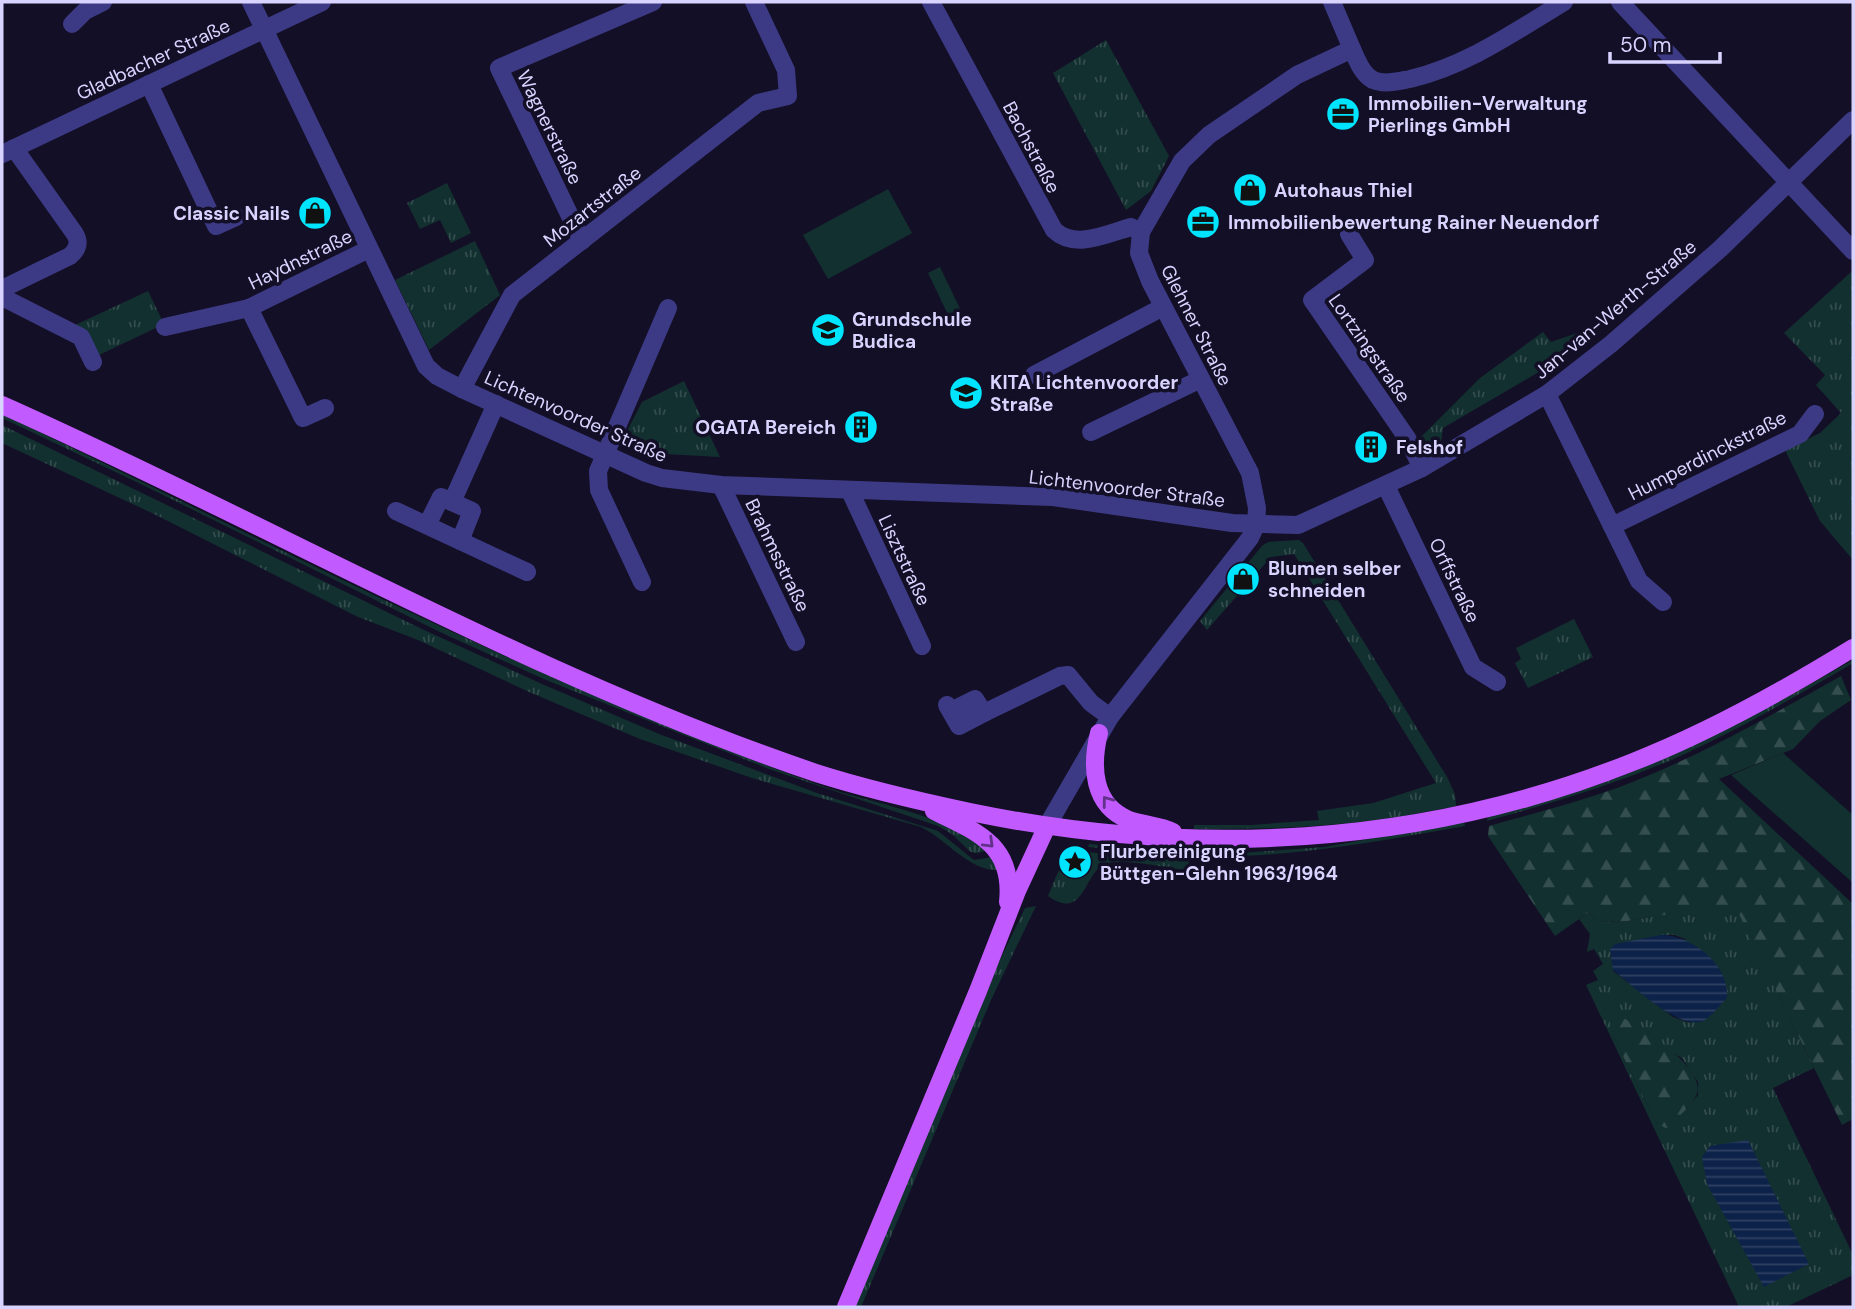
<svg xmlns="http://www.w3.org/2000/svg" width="1855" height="1309" font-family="'DM Sans',sans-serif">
<defs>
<pattern id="grass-tufts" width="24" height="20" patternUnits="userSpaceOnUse" patternTransform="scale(1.75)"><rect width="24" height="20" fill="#12302f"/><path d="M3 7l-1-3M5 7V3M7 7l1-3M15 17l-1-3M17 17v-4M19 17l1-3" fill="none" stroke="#344d4e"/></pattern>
<pattern id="forest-firs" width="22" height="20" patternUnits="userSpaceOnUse" patternTransform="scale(1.75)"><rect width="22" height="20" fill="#12302f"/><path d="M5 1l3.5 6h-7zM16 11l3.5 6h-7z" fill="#344d4e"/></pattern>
<pattern id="water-rules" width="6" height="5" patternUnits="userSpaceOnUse" patternTransform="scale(1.75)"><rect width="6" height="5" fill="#0c2248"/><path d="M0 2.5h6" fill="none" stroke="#2f4163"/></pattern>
</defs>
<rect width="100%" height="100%" fill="#130f26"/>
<g fill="url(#grass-tufts)" fill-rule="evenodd">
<polygon points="1106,40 1169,156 1151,191 1126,210 1053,73"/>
<polygon points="447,183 471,233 451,243 440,220 420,229 407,203"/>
<polygon points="475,241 500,295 429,350 395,280"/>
<polygon points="1851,272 1853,275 1853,560 1820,521 1785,450 1820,433 1841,413 1816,385 1825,375 1784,333"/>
<polygon points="148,291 164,324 97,356 73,326"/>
<polygon points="1589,329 1591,332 1544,369 1443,428 1441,443 1429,449 1424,449 1421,446 1421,437 1480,378 1543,332 1551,342"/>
<polygon points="684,381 720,457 665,454 647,449 638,452 630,450 625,435 642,402"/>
<path d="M2 414C214 515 422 625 640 714 700 739 760 764 822 786 877 805 942 813 988 850 969 857 971 851 958 840 953 834 945 830 938 826L769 769 546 680 442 633 145 486 2 418Z"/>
<path d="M2 425 422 629 542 684 659 734 817 793 938 831 974 860 993 857 998 870C969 871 946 839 921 827L752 778 640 739 529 692 418 640 358 617 154 514 2 443Z"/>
<path d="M1299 540 1303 543 1447 777 1455 794 1456 806C1429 811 1403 817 1376 820 1316 828 1254 829 1194 829V825H1251L1319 820 1317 811 1373 803 1436 783 1294 554 1271 557 1207 630 1200 621 1262 546 1268 542Z"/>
<polygon points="1574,619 1593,657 1528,688 1515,663 1521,659 1516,648"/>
<path d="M1853 660V663C1793 698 1733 733 1669 761 1609 786 1549 804 1487 821L1488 816C1533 804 1579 793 1622 776 1703 744 1778 703 1853 660Z"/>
<path d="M1464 822 1465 826C1402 837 1339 849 1275 854 1213 859 1150 852 1088 847L1089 844 1194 853H1241L1324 847Z"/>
<path d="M1085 852 1189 860 1188 871C1168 868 1123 858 1105 864 1083 873 1085 922 1048 896 1057 876 1061 855 1085 852Z"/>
<path d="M1734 903 1814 1068 1773 1088 1853 1255V1275L1786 1307H1739L1586 985 1598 980 1593 971 1603 964 1594 949 1587 952 1590 934 1579 919 1589 912 1597 922 1627 921ZM1661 935H1674L1685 939 1690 1023 1673 1017 1613 971ZM1610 1018 1682 1058 1698 1082V1095L1688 1107 1674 1121 1657 1124 1614 1038Z"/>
<polygon points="1036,906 991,1000 861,1307 851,1307 982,997 1025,908"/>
</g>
<g fill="url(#forest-firs)">
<path d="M1841 676 1851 700 1820 721 1793 749 1719 779 1853 904V1119L1842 1125 1734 904 1627 921 1597 922 1589 912 1555 936 1488 836 1489 826C1532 814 1575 803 1617 788 1695 759 1768 717 1841 676Z"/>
<path d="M1617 1014C1638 1027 1710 1068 1696 1096 1690 1108 1678 1115 1672 1126L1666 1128 1657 1124 1614 1038 1609 1018Z"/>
</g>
<g fill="#12302f">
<polygon points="888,189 912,233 828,279 803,235"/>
<polygon points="940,267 964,317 952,323 928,273"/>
<polygon points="1783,753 1853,815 1853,883 1731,775"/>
</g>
<g fill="url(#water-rules)">
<path d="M1661 935C1692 935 1730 965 1727 998 1720 1005 1711 1017 1703 1021 1679 1031 1632 985 1613 970L1610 949 1615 944Z"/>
<polygon points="1748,1140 1809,1264 1764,1287 1707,1184 1702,1157 1710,1146"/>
</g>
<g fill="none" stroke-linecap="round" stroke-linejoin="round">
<g stroke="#3d3a85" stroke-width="18">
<polyline points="251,2 426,366 437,376 462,389 646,473 662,478 721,485 1053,497 1232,523 1298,525 1422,468 1547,394 1611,344 1720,249 1853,120"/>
<path d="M931 2 1054 230C1075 250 1106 234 1131 227L1141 232"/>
<polyline points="1620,2 1853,251"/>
<polyline points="72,24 85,11 103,2"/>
<path d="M1352 49C1357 60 1362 74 1373 80 1385 85 1399 81 1410 79 1468 65 1514 32 1564 2"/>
<polyline points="149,84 216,226 236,217"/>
<polyline points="2,154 322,2"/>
<polyline points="1349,234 1365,260 1312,300 1407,438 1422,468"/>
<polyline points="582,241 499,68 653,2"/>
<path d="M2 289 70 256C77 250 80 243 75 234L14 148"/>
<polyline points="2,297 81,337 93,362"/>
<polyline points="249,308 303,418 325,408"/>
<polyline points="165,327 249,308 369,249"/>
<polyline points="1034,375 1163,307"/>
<polyline points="462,389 512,295 758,103 788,96 786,70 754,2"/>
<polyline points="1547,394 1639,581 1663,602"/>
<polyline points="1091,432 1201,379"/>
<polyline points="721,485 796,642"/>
<polyline points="1386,486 1473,667 1497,682"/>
<polyline points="850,491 922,646"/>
<polyline points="452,502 472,511 460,541"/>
<polyline points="396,511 527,572"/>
<polyline points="427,525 441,497 452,502 496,404"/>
<polyline points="1612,526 1800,434 1815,414"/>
<polyline points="642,582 599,490 598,471 668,308"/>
<polyline points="947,705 959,726 984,713 975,699 951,711"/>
<polyline points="984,713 1060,676 1068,675 1091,703 1110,717"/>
<polyline points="1047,826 1110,717 1250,538 1256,525 1257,508 1250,473 1150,281 1139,253 1141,232 1182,161 1209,135 1297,75 1352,49 1332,2"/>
</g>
<g stroke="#c25bff" stroke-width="18">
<path d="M2 405C274 526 533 677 816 773 866 789 918 801 970 812 1193 858 1420 847 1633 762 1710 732 1783 691 1853 648"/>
<path d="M1099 733C1091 766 1092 805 1129 820 1143 825 1159 825 1173 832"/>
<path d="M934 811C978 832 1014 846 1008 902"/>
<polyline points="846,1307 978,991 1017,891 1047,826"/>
</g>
</g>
<defs><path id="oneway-chevron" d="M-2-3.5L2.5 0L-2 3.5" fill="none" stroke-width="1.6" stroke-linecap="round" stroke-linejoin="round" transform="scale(1.75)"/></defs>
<g stroke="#623188">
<use href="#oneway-chevron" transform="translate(1107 801) rotate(-127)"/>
<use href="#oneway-chevron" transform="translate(989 843) rotate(44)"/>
</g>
<defs>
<g id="office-disc" transform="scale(1.75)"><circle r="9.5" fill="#00e5ff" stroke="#130f26"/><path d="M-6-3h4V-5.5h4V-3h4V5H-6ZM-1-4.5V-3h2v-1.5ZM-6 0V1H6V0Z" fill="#111"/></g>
<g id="shop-disc" transform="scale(1.75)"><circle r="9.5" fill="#00e5ff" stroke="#130f26"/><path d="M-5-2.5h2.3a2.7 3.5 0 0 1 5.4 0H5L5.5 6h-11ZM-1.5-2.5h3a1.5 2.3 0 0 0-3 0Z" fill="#111"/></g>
<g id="school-disc" transform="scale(1.75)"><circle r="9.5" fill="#00e5ff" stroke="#130f26"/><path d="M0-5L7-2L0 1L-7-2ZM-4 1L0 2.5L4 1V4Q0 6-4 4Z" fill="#111"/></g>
<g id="building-disc" transform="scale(1.75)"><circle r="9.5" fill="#00e5ff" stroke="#130f26"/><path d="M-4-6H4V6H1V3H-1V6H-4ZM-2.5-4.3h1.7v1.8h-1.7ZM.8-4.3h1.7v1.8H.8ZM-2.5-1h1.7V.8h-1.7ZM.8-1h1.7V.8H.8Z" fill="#111"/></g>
<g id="sight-disc" transform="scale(1.75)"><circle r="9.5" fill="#00e5ff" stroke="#130f26"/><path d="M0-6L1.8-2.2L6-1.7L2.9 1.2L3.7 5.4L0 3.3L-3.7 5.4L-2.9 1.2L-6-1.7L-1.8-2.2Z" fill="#111"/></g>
</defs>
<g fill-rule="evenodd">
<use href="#office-disc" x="1343" y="114"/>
<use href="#shop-disc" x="1250" y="190"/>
<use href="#shop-disc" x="315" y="213"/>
<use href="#office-disc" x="1203" y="222"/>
<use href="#school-disc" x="828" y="330"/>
<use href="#school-disc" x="966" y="393"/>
<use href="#building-disc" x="861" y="427"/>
<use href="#building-disc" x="1371" y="447"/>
<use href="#shop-disc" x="1243" y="579"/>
<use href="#sight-disc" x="1075" y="862"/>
</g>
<g text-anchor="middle" stroke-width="7" stroke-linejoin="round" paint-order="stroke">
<g font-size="19" fill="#d9d4ff" stroke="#130f26">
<text transform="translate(153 59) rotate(-25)" y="7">Gladbacher Straße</text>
<text transform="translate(550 127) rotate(64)" y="7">Wagnerstraße</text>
<text transform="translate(1032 147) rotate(62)" y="7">Bachstraße</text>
<text transform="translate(592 206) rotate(-38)" y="7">Mozartstraße</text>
<text transform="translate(300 259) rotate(-26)" y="7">Haydnstraße</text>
<text transform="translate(1615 309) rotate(-40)" y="7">Jan-van-Werth-Straße</text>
<text transform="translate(1197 325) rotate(63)" y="7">Glehner Straße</text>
<text transform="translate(1370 348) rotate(55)" y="7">Lortzingstraße</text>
<text transform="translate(576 416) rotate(24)" y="7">Lichtenvoorder Straße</text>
<text transform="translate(1707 455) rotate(-27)" y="7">Humperdinckstraße</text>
<text transform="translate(1127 488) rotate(7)" y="7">Lichtenvoorder Straße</text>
<text transform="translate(778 555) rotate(64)" y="7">Brahmsstraße</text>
<text transform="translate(905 560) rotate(65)" y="7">Lisztstraße</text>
<text transform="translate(1455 580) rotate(64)" y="7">Orffstraße</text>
</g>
<g font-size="19" font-weight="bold" fill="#d9d4ff" stroke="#130f26" text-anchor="start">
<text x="1368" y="110">Immobilien-Verwaltung<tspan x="1368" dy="22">Pierlings GmbH</tspan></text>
<text x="1274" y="197">Autohaus Thiel</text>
<text x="290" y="220" text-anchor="end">Classic Nails</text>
<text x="1228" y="229">Immobilienbewertung Rainer Neuendorf</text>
<text x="852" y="326">Grundschule<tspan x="852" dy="22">Budica</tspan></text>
<text x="990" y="389">KITA Lichtenvoorder<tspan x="990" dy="22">Straße</tspan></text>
<text x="836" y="434" text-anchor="end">OGATA Bereich</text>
<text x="1396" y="454">Felshof</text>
<text x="1268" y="575">Blumen selber<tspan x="1268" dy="22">schneiden</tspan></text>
<text x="1100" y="858">Flurbereinigung<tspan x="1100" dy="22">Büttgen-Glehn 1963/1964</tspan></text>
</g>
</g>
<rect width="1855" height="1309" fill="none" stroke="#d9d4ff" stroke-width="7"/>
<path d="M1610 52v10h110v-10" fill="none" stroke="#d9d4ff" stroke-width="3.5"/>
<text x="1620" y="52" font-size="21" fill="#d9d4ff" stroke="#130f26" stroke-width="5" paint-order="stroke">50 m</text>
</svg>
